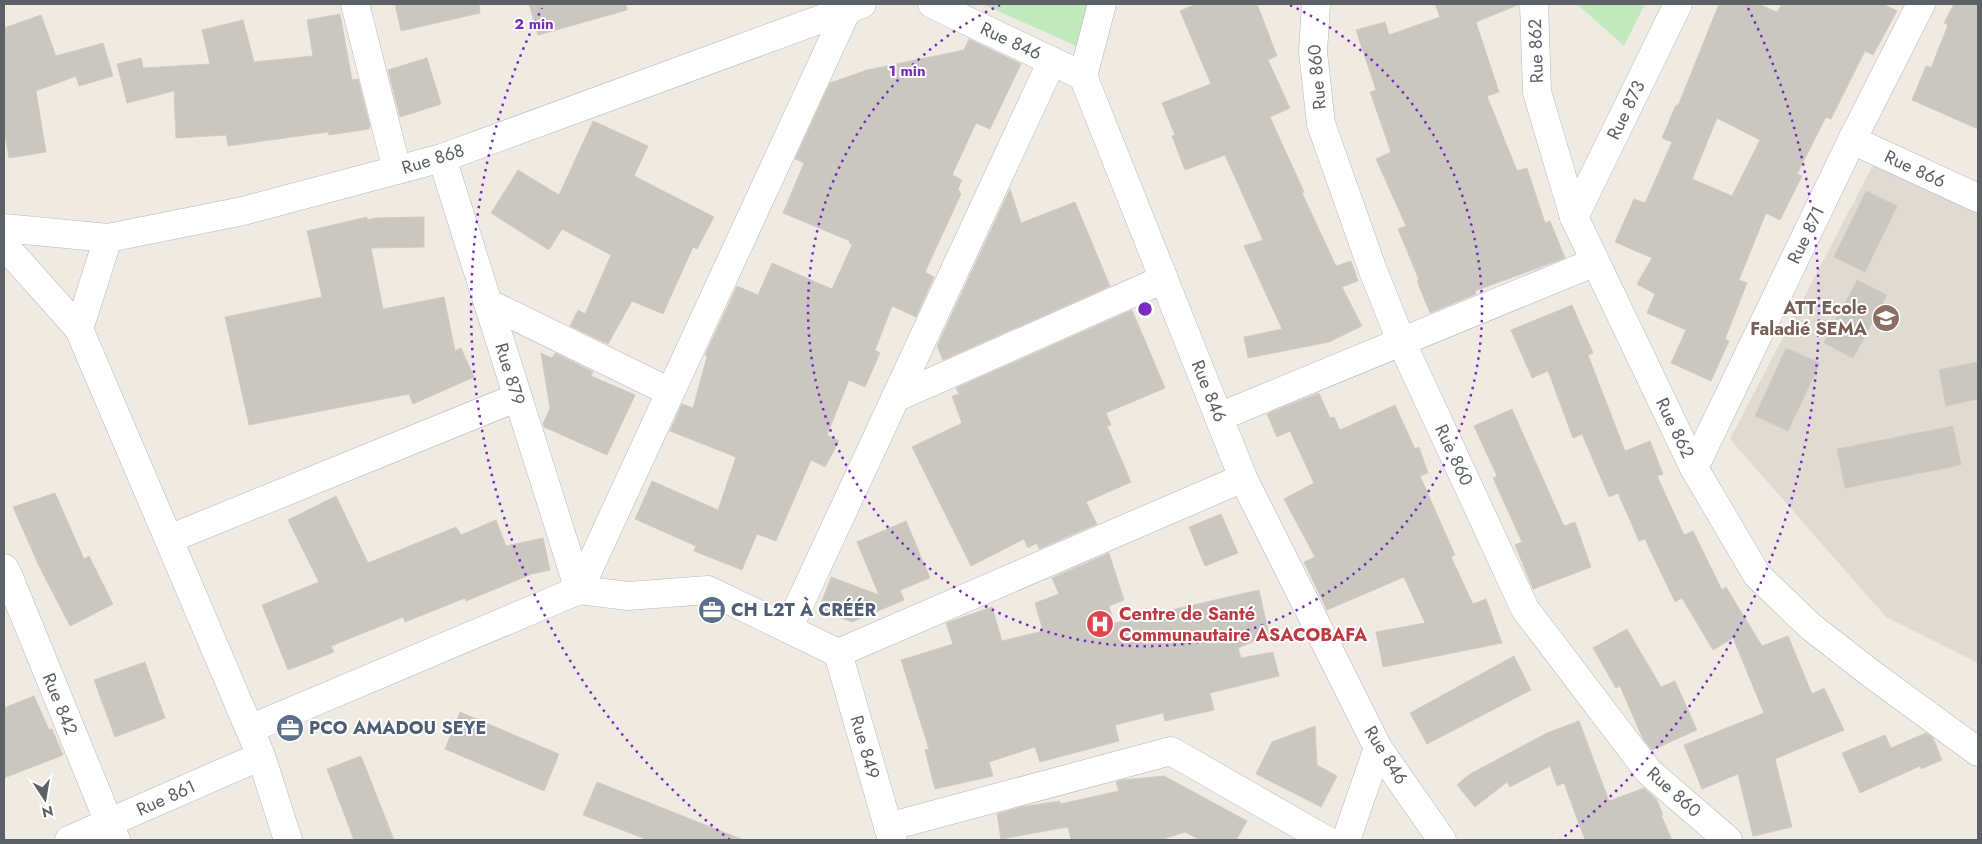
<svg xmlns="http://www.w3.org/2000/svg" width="1982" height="844" font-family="Jost,sans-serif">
<rect width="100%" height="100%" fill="#efebe3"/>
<polygon fill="#dfdad2" points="1882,148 1978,197 1978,663 1886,617 1730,439"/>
<g fill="#c2e9bd">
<polygon points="982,4 1102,4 1090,52"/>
<polygon points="1577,4 1645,4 1624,46"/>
</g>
<g fill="#cac6c0" stroke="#d4ccc1" fill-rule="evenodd">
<polygon points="395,4 479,4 480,13 401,31"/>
<polygon points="529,4 626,4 627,10 538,35"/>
<polygon points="1196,4 1257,4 1277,56 1268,60 1290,108 1270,117 1304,192 1302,193 1336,266 1351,261 1358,281 1342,287 1362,326 1329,342 1248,358 1244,337 1282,329 1244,246 1263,240 1225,155 1185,170 1172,136 1175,135 1162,103 1211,84 1180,11"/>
<polygon points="1435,4 1518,4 1518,5 1476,22 1499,92 1487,96 1517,171 1527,168 1545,223 1550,221 1565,258 1475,291 1476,294 1430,313 1417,281 1419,280 1398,229 1406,226 1376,159 1391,152 1370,92 1376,90 1356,30 1385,22 1389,35 1440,17"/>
<path d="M1719 4H1758L1777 12 1782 4H1883L1897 11 1873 55 1865 51 1831 119 1826 117 1797 174 1802 176 1780 220 1766 213 1739 280 1747 283 1725 339 1729 341 1711 381 1671 363 1686 330 1647 313 1655 294 1637 284 1652 258 1615 242 1634 199 1645 203 1672 142 1662 138 1676 105 1678 106ZM1717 118 1760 140 1732 196 1692 179Z"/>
<polygon points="1954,4 1978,4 1978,129 1912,100 1926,66 1931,68 1948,25 1944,23"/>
<polygon points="340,14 352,80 358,79 370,126 369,129 329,135 328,132 228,146 226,135 176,138 174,91 127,103 117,64 141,58 143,68 210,64 202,30 243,20 254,62 313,56 307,20"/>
<polygon points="41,15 56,56 103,43 113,76 79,86 76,76 36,91 46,152 9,158 4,130 4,28"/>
<polygon points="969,39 1021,64 990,129 976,123 952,175 962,180 958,189 961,194 925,272 934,277 916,317 892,306 875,350 880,353 865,387 849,380 827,435 839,441 825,467 811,460 776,541 757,534 742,570 694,551 696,546 635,519 652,481 718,510 736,457 670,431 682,404 693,408 707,357 705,355 737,286 758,295 772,263 832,289 852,245 849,243 850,241 783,213 804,163 795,159 830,83 867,70 964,50"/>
<polygon points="427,58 441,104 400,117 388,70"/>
<polygon points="593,121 648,146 634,176 714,217 697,249 693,247 663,314 632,301 608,344 570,326 578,310 585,314 611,255 562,229 549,250 491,213 518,170 559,195"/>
<polygon points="1010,189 1021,223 1075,202 1110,286 943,360 937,346"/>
<polygon points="1866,191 1897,206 1865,272 1834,257"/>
<polygon points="367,217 367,220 375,218 424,217 424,247 371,248 383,309 444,297 455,351 461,348 474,377 413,404 409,394 249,425 225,317 322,297 307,231"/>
<polygon points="1857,280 1887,295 1853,358 1824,343"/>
<polygon points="1572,305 1593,353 1588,355 1625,451 1650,441 1663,474 1657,476 1684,535 1693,531 1722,590 1726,587 1762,646 1788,636 1812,694 1824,688 1844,730 1775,759 1792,827 1753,836 1738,774 1702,789 1684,745 1764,713 1733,638 1713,650 1682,598 1675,602 1645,539 1639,541 1618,493 1609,497 1582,434 1573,438 1548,371 1532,378 1511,330"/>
<polygon points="1132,310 1165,388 1106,413 1111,425 1107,426 1131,482 1086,502 1097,524 1039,549 1037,543 1028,548 1024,539 971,566 912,447 962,423 952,396 959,394 956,388"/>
<polygon points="1786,348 1820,363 1788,431 1755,416"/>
<polygon points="541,353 552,358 555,353 593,372 591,376 635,395 607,455 544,427 543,424 550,408"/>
<polygon points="1978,362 1978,399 1946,406 1939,370"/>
<polygon points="1319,393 1330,418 1334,417 1340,430 1395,405 1415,449 1419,447 1428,473 1420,476 1455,555 1451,557 1473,604 1486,599 1502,643 1383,667 1376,632 1425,623 1404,577 1327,610 1304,562 1315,557 1284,499 1314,483 1290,431 1277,437 1267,414"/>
<polygon points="1512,409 1564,526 1575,522 1591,567 1533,589 1515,545 1522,542 1493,478 1497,476 1474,426"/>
<polygon points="1953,426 1961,465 1845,488 1837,449"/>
<polygon points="55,493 84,559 89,556 113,604 70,626 39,566 13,507"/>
<polygon points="336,496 368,563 456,527 461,535 496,520 506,546 543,538 550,570 532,574 466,601 465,598 405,622 403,617 331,646 334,652 288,670 262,605 319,582 288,520"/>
<polygon points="1221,514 1238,553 1205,566 1189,527"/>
<polygon points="906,521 930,578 900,590 904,600 852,622 819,609 831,577 879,595 857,542"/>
<polygon points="1109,553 1124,600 1109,606 1114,623 1259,590 1269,635 1238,648 1241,658 1273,652 1279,676 1210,693 1214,710 1165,721 1163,713 1115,725 1119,741 1040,762 1035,747 989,762 993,776 935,789 925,750 929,749 901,660 953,644 946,623 992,607 1002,641 1043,631 1035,603 1059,594 1052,578"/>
<polygon points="1627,629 1661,687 1675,681 1697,730 1652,750 1643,739 1620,686 1616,688 1593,648"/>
<polygon points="1514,656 1531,690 1427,744 1410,713"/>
<polygon points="145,662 165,718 115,737 94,680"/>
<polygon points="34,696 49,730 52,729 63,755 4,778 4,708"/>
<polygon points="460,712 559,754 544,791 445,749"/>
<polygon points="1579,721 1609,801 1644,788 1657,800 1663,815 1661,815 1672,840 1585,840 1564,783 1557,786 1550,766 1510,787 1507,782 1475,807 1457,785 1470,774 1547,733"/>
<polygon points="1315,726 1317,765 1337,776 1321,807 1256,774 1272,742"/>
<polygon points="1926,733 1933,738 1942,760 1921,769 1920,766 1860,793 1842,753 1885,735 1891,748"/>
<polygon points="361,756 394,840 354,840 327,769"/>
<polygon points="1164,776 1247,821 1236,840 1200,840 1185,832 1160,840 1071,840 1068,827 1001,839 997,814 1021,807 1060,801 1060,804 1119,791 1116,782 1122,780"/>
<polygon points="597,782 741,839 741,840 648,840 583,815"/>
</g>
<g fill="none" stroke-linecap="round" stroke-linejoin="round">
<g stroke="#b4b7bb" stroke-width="29">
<g id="minor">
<polyline points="355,4 397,170"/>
<polyline points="932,4 1083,76 1243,478 1378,748 1442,840"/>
<polyline points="1316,4 1313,52 1321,124 1372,268 1401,341 1525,609 1649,772 1728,840"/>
<polyline points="1534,4 1537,92 1574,217 1694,468 1757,575 1810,626 1869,672 1978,752"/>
<polyline points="1083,76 1102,4"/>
<polyline points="1852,140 1978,198"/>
<polyline points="442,158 579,590"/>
<polyline points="1574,217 1678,4"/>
<polyline points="4,228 108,238 243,211 442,158 862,4"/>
<polyline points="4,245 79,329 261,756 288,840"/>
<polyline points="488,303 670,392"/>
<polyline points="79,329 108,238"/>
<polyline points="895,398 1164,279"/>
<polyline points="1219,417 1595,262"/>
<polyline points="1694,468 1852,140 1921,4"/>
<polyline points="169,539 518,397"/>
<polyline points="4,568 8,575 116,840"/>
<polyline points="579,590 847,10"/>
<polyline points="788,629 1052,61"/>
<polyline points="838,653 892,840"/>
<polyline points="250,729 579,590 628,596 708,590 838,653 1243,478"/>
<polyline points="888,827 1171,751 1326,840"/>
<polyline points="69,840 261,756"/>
<polyline points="1346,840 1378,748"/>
</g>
</g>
<use href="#minor" stroke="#fff" stroke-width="28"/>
</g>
<g fill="none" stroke="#7b2cbf" stroke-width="2.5" stroke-dasharray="2.5 5">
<path d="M1290 5A337 337 0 1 1 1000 5"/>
<path d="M730 840A674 674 0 0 1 542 8M1748 8A674 674 0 0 1 1560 840"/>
</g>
<defs>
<g id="school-disc" transform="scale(1.4375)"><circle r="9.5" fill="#8d6e63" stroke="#fff"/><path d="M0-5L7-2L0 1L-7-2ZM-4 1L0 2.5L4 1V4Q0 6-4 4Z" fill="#fff"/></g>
<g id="office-disc" transform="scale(1.4375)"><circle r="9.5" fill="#5c6f8a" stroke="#fff"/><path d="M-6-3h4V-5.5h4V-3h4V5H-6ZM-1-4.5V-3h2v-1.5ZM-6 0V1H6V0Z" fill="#fff"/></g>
<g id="hospital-disc" transform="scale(1.4375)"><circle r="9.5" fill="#e0444e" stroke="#fff"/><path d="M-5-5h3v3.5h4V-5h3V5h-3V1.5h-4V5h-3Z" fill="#fff"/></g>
</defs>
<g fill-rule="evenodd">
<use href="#school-disc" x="1886" y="318"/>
<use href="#office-disc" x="712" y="610"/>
<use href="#hospital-disc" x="1100" y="624"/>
<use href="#office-disc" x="290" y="728"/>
</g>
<g text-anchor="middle" stroke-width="4" stroke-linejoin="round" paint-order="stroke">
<g font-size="18" fill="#5b6165" stroke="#fff">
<text transform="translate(1011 41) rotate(25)" y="6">Rue 846</text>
<text transform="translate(1536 51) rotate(-92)" y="6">Rue 862</text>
<text transform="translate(1317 77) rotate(-95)" y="6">Rue 860</text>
<text transform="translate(1626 110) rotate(-64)" y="6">Rue 873</text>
<text transform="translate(433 159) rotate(-17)" y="6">Rue 868</text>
<text transform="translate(1915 169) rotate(25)" y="6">Rue 866</text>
<text transform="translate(1806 235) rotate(-64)" y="6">Rue 871</text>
<text transform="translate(510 374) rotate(73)" y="6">Rue 879</text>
<text transform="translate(1209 391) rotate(68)" y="6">Rue 846</text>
<text transform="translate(1675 428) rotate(64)" y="6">Rue 862</text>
<text transform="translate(1454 455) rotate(65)" y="6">Rue 860</text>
<text transform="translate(60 704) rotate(68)" y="6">Rue 842</text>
<text transform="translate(865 747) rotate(74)" y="6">Rue 849</text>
<text transform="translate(1386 755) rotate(58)" y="6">Rue 846</text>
<text transform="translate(1674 792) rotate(42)" y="6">Rue 860</text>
<text transform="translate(166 798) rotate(-24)" y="6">Rue 861</text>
</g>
<g font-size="18" font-weight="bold" fill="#785e54" stroke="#fff" text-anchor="end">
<text x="1867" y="314">ATT Ecole<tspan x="1867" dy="21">Faladié SEMA</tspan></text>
</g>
<g font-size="18" font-weight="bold" fill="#4e5e75" stroke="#fff" text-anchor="start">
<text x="731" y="616">CH L2T À CRÉÉR</text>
<text x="309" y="734">PCO AMADOU SEYE</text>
</g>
<g font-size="18" font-weight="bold" fill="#be3a42" stroke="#fff" text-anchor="start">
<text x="1119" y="620">Centre de Santé<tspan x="1119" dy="21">Communautaire ASACOBAFA</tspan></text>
</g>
</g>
<circle cx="1145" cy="309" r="8" fill="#7b2cbf" stroke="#fff" stroke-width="2.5"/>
<g font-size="15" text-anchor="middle" font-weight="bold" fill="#7b2cbf" stroke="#fff" stroke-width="4" stroke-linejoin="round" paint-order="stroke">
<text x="534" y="29">2 min</text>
<text x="907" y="76">1 min</text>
</g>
<rect width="1982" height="844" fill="none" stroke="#5b6165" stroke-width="10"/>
<g transform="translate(45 799) rotate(168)" stroke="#ffffff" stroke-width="4" paint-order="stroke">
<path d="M0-4L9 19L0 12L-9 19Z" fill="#5b6165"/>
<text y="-8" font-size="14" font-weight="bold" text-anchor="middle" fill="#5b6165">N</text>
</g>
</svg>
